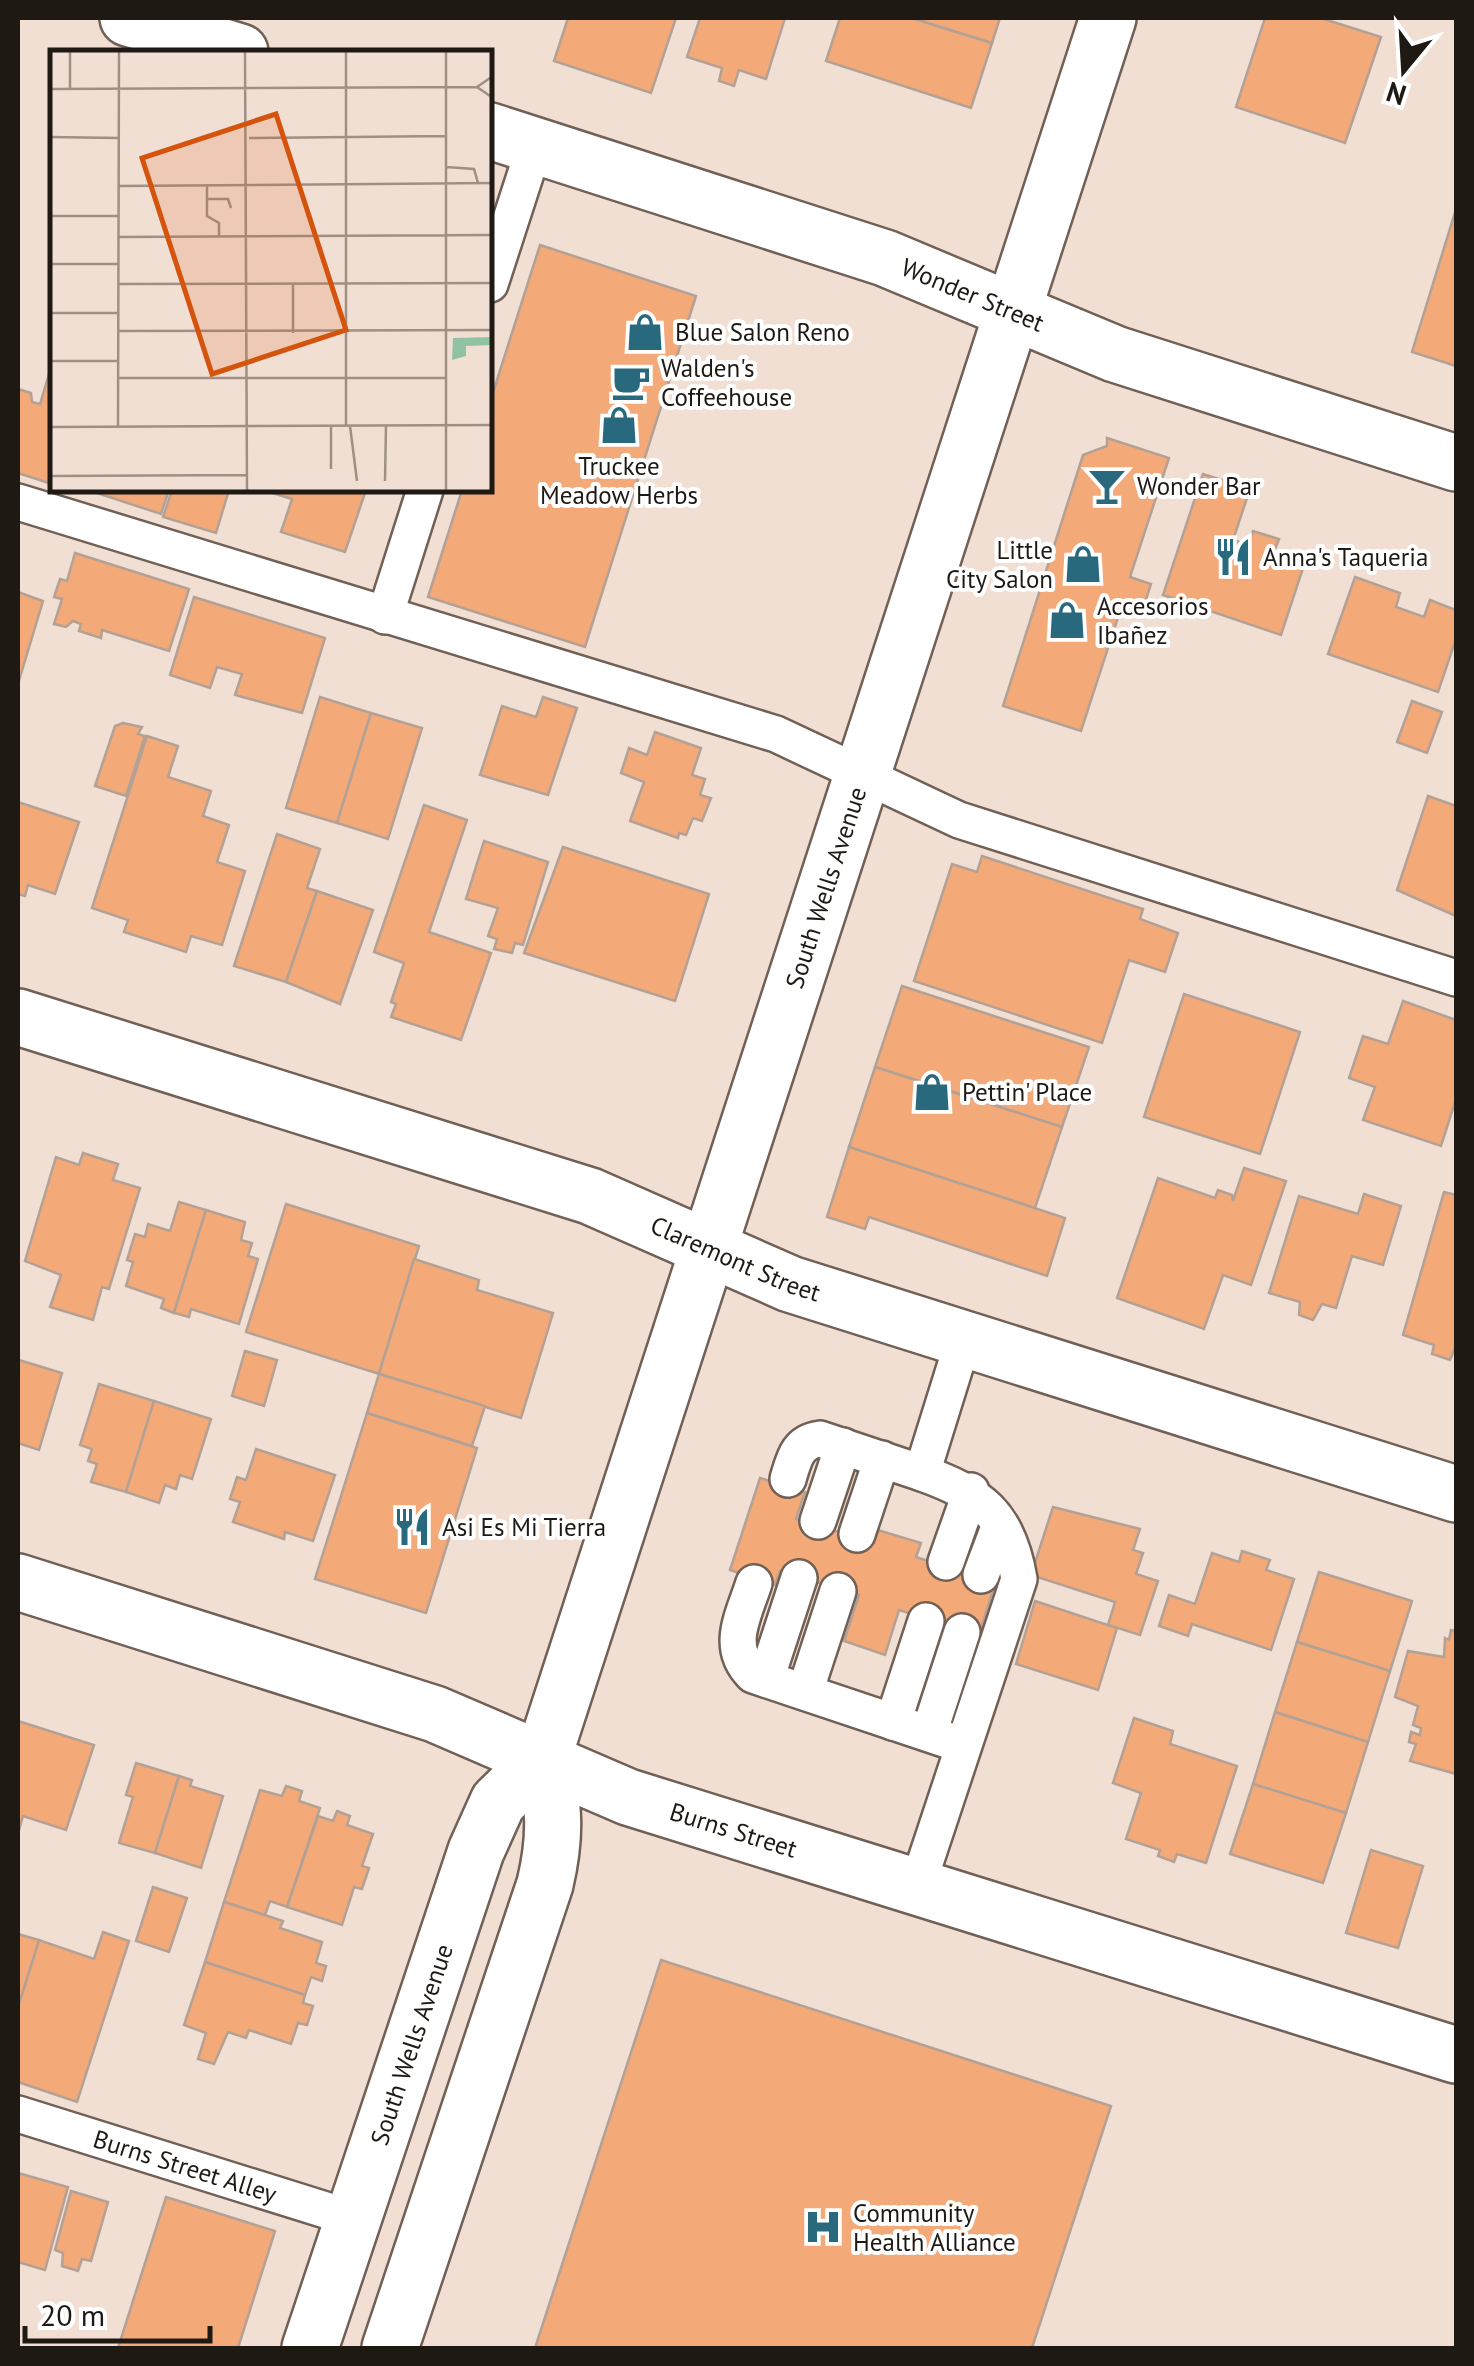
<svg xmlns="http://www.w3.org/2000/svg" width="1474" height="2366" font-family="'PT Sans',sans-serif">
<rect width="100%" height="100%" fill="#f2dfd3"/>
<g fill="#f3a978" stroke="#b3a196" stroke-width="2.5">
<polygon points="568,18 676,18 651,93 554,61"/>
<polygon points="700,18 785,18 766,79 739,70 734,86 719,81 722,68 687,57"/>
<polygon points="840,18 912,18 992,43 971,108 826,61"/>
<polygon points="912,18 1000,18 992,43"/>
<polygon points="1265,18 1321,18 1381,37 1345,143 1236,107"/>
<polygon points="1456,209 1456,366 1412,352"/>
<polygon points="540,245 696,296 585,647 428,597 462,490 490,490 490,402"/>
<polygon points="52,364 52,484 18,473 18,389 31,393 32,402 40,404"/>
<polygon points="1107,438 1169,458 1130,577 1151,584 1140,618 1120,611 1081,731 1003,706 1083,455 1107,446"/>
<polygon points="1203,474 1250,489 1233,540 1248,545 1253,531 1279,539 1274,552 1305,562 1281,635 1163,595"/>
<polygon points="88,490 169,490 161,514"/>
<polygon points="172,490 229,490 216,533 163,517"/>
<polygon points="263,490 366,490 345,552 281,532 292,499"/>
<polygon points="75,553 189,589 169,651 102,630 101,638 79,631 81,624 73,621 66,627 54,624 62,599 54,597 60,579 67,581"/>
<polygon points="1355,577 1400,593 1396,607 1424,617 1430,600 1456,610 1456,639 1438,692 1328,654"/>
<polygon points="18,592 43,601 18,684"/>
<polygon points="194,597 325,638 302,713 235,695 242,674 217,667 210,688 170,675"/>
<polygon points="320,697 371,713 337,823 286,808"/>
<polygon points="543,697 577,708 548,795 480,775 502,706 536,717"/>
<polygon points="1412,701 1442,712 1427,753 1397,742"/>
<polygon points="371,713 422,728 388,839 337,823"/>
<polygon points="123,723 142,727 138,734 145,736 126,796 95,786 115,726"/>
<polygon points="655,732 701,748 692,775 705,779 700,795 711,798 702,821 693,818 686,835 679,833 678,838 630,821 644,782 621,773 629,748 647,755"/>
<polygon points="147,736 178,746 168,777 211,791 203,816 229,825 217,862 245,871 222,945 191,936 186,952 124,932 128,920 92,908"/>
<polygon points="1428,796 1456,806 1456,916 1397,890"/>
<polygon points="18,802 79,822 55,894 28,885 25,896 18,894"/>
<polygon points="424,805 467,820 429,932 491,953 461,1040 391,1017 396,1004 391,1002 404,963 374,952"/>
<polygon points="277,834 320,849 307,888 317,891 286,982 234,966"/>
<polygon points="484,841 548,862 523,945 515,943 512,953 494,949 497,939 488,936 498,908 466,899"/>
<polygon points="563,847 709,894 675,1001 524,953"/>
<polygon points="982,856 1143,909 1140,919 1178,933 1165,972 1129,960 1102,1043 914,981 952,864 977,872"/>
<polygon points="317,891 373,910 340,1004 286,982"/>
<polygon points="902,986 1089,1047 1062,1127 875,1067"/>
<polygon points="1184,994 1300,1032 1260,1154 1144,1117"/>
<polygon points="1403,1001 1456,1020 1456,1099 1441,1146 1363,1120 1375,1087 1349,1078 1363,1036 1388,1044"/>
<polygon points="875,1067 1062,1127 1035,1208 849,1147"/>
<polygon points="849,1147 1065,1218 1047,1276 869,1217 865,1229 827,1217"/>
<polygon points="83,1153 118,1164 113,1180 140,1188 109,1289 102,1287 93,1320 50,1307 61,1275 25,1261 56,1157 79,1165"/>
<polygon points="1244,1168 1286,1181 1251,1285 1223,1275 1204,1329 1117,1298 1158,1178 1215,1198 1218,1190 1232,1195 1233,1201"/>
<polygon points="1444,1192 1456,1195 1456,1346 1450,1360 1432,1354 1434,1345 1403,1335"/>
<polygon points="1364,1194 1401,1206 1383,1265 1352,1256 1336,1308 1322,1304 1313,1320 1299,1315 1300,1302 1269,1293 1299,1196 1358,1214"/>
<polygon points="179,1202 206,1210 174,1313 161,1308 164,1299 126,1286 133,1262 127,1260 135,1234 145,1237 148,1224 170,1231"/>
<polygon points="286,1204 419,1246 379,1374 246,1332"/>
<polygon points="206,1210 245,1222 241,1240 252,1243 248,1256 258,1259 239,1324 191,1309 189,1317 174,1313"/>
<polygon points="414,1259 479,1280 477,1290 553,1313 521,1418 379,1374"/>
<polygon points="245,1351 277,1360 264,1406 232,1396"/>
<polygon points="19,1360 62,1373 39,1450 18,1443"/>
<polygon points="379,1374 485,1406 472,1446 367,1413"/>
<polygon points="99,1384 154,1401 126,1492 91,1482 97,1464 88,1461 92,1449 80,1445"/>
<polygon points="154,1401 211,1419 192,1479 180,1475 176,1489 165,1485 159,1503 126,1492"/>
<polygon points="367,1413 477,1448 426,1613 315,1579"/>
<polygon points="256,1449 335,1475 313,1541 285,1532 284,1539 233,1522 240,1502 230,1499 237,1477 246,1480"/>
<polygon points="760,1478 805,1492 796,1519 874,1543 878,1530 921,1543 916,1557 995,1583 979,1635 899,1610 885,1655 844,1641 859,1595 780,1571 775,1585 730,1570"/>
<polygon points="1053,1507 1140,1529 1133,1550 1143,1553 1136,1574 1158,1581 1140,1635 1108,1625 1115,1602 1031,1575"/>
<polygon points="1242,1551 1270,1560 1266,1570 1294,1579 1271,1650 1192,1624 1188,1636 1159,1626 1169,1595 1195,1604 1212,1553 1239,1562"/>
<polygon points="1319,1572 1412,1601 1390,1671 1297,1642"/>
<polygon points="1035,1601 1117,1628 1098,1690 1016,1664"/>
<polygon points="1451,1630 1456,1631 1456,1774 1410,1761 1416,1744 1409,1742 1411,1732 1420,1735 1421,1728 1413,1725 1418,1706 1395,1697 1408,1651 1444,1657 1445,1638 1449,1640"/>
<polygon points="1297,1642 1390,1671 1368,1742 1275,1712"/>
<polygon points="1275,1712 1368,1742 1346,1813 1253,1784"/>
<polygon points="1134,1718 1173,1731 1170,1744 1237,1766 1206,1863 1177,1854 1174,1862 1158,1856 1160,1850 1126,1839 1141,1793 1113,1783"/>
<polygon points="18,1721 94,1745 66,1830 23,1816 18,1834"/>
<polygon points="136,1763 179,1776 155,1853 119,1843 133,1797 126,1795"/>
<polygon points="179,1776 192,1780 190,1786 223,1796 201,1868 155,1853"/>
<polygon points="1253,1784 1346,1813 1323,1883 1230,1854"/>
<polygon points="286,1786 302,1791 299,1801 320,1808 287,1907 270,1901 265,1915 224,1902 260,1790 282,1796"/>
<polygon points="337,1811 350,1816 347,1825 373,1834 362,1866 369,1868 362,1889 354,1887 342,1925 287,1907 318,1816 333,1821"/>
<polygon points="1371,1850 1423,1866 1398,1948 1346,1933"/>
<polygon points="153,1887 187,1898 169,1952 136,1941"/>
<polygon points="224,1902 283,1921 280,1928 322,1942 316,1963 326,1966 322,1981 311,1977 305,1995 205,1962"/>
<polygon points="103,1932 129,1941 77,2102 18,2082 18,2007 39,1940 94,1959"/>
<polygon points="18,1934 39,1940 18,2007"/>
<polygon points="661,1960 1111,2106 1032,2348 535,2348"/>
<polygon points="205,1962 305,1995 303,2003 313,2006 307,2025 298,2023 291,2044 249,2030 246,2038 228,2032 214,2064 198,2059 206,2033 184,2025"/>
<polygon points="18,2173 68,2187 45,2270 18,2262"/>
<polygon points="71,2191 108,2202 91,2261 82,2259 78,2271 62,2266 63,2253 55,2250"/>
<polygon points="166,2197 275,2231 238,2348 118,2348"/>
</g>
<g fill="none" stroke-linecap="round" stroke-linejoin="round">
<g stroke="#716056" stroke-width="40">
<g id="lane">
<polyline points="490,284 535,145"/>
<polyline points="18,502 776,734 959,820 1456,978"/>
<polyline points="385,616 425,490"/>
<path d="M788 1479C794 1459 797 1442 820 1439L922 1473"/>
<polyline points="818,1521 843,1446"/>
<polyline points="857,1534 882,1459"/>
<polyline points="946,1562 971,1491"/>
<polyline points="981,1575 999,1527"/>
<path d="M754 1583C743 1617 725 1647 753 1675L962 1745"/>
<polyline points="766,1679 799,1578"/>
<polyline points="805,1692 838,1591"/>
<polyline points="893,1722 926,1621"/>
<polyline points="929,1733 962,1632"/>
<path d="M917 1887 1019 1579C1008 1513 980 1494 922 1473L964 1338"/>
<path id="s1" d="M18 2114 351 2218"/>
</g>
</g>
<g stroke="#716056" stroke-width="60">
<g id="street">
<polyline points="128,18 240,52"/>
<path id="s2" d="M490 131 885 258 1115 354 1456 463"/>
<path id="s3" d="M18 1017 590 1196 790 1284 1456 1494"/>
<path id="s4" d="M18 1582 435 1714 628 1797 1456 2055"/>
</g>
</g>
<g stroke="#716056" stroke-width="60">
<g id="secondary">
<path id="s5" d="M310 2348 476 1851 498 1802 543 1758"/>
<path id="s6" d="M390 2348 545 1884C556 1838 555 1804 543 1758L1108 18"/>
</g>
</g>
<use href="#lane" stroke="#fff" stroke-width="35"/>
<use href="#street" stroke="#fff" stroke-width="55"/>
<use href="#secondary" stroke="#fff" stroke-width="55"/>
</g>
<defs>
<g id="shop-bare" transform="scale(3)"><path d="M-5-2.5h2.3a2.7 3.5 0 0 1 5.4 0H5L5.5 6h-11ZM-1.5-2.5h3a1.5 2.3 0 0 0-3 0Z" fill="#29697e" stroke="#fff" stroke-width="2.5" paint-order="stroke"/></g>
<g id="cafe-bare" transform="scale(3)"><path d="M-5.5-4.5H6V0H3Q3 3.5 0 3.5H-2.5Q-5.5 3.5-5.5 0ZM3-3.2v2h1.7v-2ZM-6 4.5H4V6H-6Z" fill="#29697e" stroke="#fff" stroke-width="2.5" paint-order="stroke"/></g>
<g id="bar-bare" transform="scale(3)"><path d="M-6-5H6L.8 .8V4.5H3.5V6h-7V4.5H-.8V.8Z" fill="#29697e" stroke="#fff" stroke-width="2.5" paint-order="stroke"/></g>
<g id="restaurant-bare" transform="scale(3)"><path d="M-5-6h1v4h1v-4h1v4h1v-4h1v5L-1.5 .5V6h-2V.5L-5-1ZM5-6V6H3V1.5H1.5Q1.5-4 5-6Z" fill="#29697e" stroke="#fff" stroke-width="2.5" paint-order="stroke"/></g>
<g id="hospital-bare" transform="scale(3)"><path d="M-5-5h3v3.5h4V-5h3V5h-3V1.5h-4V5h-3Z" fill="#29697e" stroke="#fff" stroke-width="2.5" paint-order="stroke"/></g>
</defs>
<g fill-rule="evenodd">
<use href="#shop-bare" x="645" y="332"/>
<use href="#cafe-bare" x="631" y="382"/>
<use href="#shop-bare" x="619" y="425"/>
<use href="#bar-bare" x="1107" y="486"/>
<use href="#restaurant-bare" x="1233" y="557"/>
<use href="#shop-bare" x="1083" y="564"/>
<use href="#shop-bare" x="1067" y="620"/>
<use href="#shop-bare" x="932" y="1092"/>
<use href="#restaurant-bare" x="412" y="1527"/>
<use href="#hospital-bare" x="823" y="2227"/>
</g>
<g text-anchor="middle" stroke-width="8" stroke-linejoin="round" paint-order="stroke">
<g font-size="25" fill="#1f1914" stroke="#fff">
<text dy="9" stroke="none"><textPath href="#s2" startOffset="510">Wonder Street</textPath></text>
<text dy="9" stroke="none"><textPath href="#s6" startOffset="1532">South Wells Avenue</textPath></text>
<text dy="9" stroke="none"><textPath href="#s3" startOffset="758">Claremont Street</textPath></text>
<text dy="9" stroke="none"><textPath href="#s4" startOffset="758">Burns Street</textPath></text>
<text dy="9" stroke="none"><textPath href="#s5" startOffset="320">South Wells Avenue</textPath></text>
<text dy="9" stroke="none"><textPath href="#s1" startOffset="175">Burns Street Alley</textPath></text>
</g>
<g font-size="25" fill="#1f1914" stroke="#fff" text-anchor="start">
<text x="675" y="341">Blue Salon Reno</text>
<text x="661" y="377">Walden's<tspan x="661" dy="29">Coffeehouse</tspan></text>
<text x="619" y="475" text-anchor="middle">Truckee<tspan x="619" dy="29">Meadow Herbs</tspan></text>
<text x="1137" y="495">Wonder Bar</text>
<text x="1053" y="559" text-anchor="end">Little<tspan x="1053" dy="29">City Salon</tspan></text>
<text x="1263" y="566">Anna's Taqueria</text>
<text x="1097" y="615">Accesorios<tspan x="1097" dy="29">Ibañez</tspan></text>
<text x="962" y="1101">Pettin' Place</text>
<text x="442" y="1536">Asi Es Mi Tierra</text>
<text x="853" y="2222">Community<tspan x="853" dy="29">Health Alliance</tspan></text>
</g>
</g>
<g transform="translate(50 50)">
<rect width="442" height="442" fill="#f2dfd3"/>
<path d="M442 287V295L416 296V306L402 310 403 288Z" fill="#90c3a3"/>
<path fill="none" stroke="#9e9087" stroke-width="2.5" d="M20 1V39M195 1 197 442M443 26 427 37 443 48M0 39 427 37M0 87 69 88M199 88 396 86M396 117 424 119 428 133M157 135V166L169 173V186M68 136 443 133M157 149H178L181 158M0 166H68M68 187 443 185M0 214H68M68 234 443 233M243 235V283M0 263H68M68 281 443 280M0 311H68M68 328H396M68 376 69 1M281 376V419M296 376V1M300 376 307 431M0 377 443 375M0 426 197 425M335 431 336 375M396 442V1"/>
<path fill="#d4530d" fill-opacity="0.15" stroke="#d4530d" stroke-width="5" d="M226 64 296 280 162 324 92 108Z"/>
<rect width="442" height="442" fill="none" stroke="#1f1914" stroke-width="5"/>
</g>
<rect width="1474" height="2366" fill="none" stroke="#1f1914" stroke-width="40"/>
<g transform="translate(1404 70) rotate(198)" stroke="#ffffff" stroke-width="8" paint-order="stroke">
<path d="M0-8L18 38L0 25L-18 38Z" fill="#1f1914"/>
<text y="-15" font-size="28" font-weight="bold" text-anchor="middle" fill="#1f1914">N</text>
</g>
<path d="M25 2326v15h185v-15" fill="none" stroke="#1f1914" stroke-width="5"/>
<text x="40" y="2326" font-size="30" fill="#1f1914" stroke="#ffffff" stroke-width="8" paint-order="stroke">20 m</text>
</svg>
